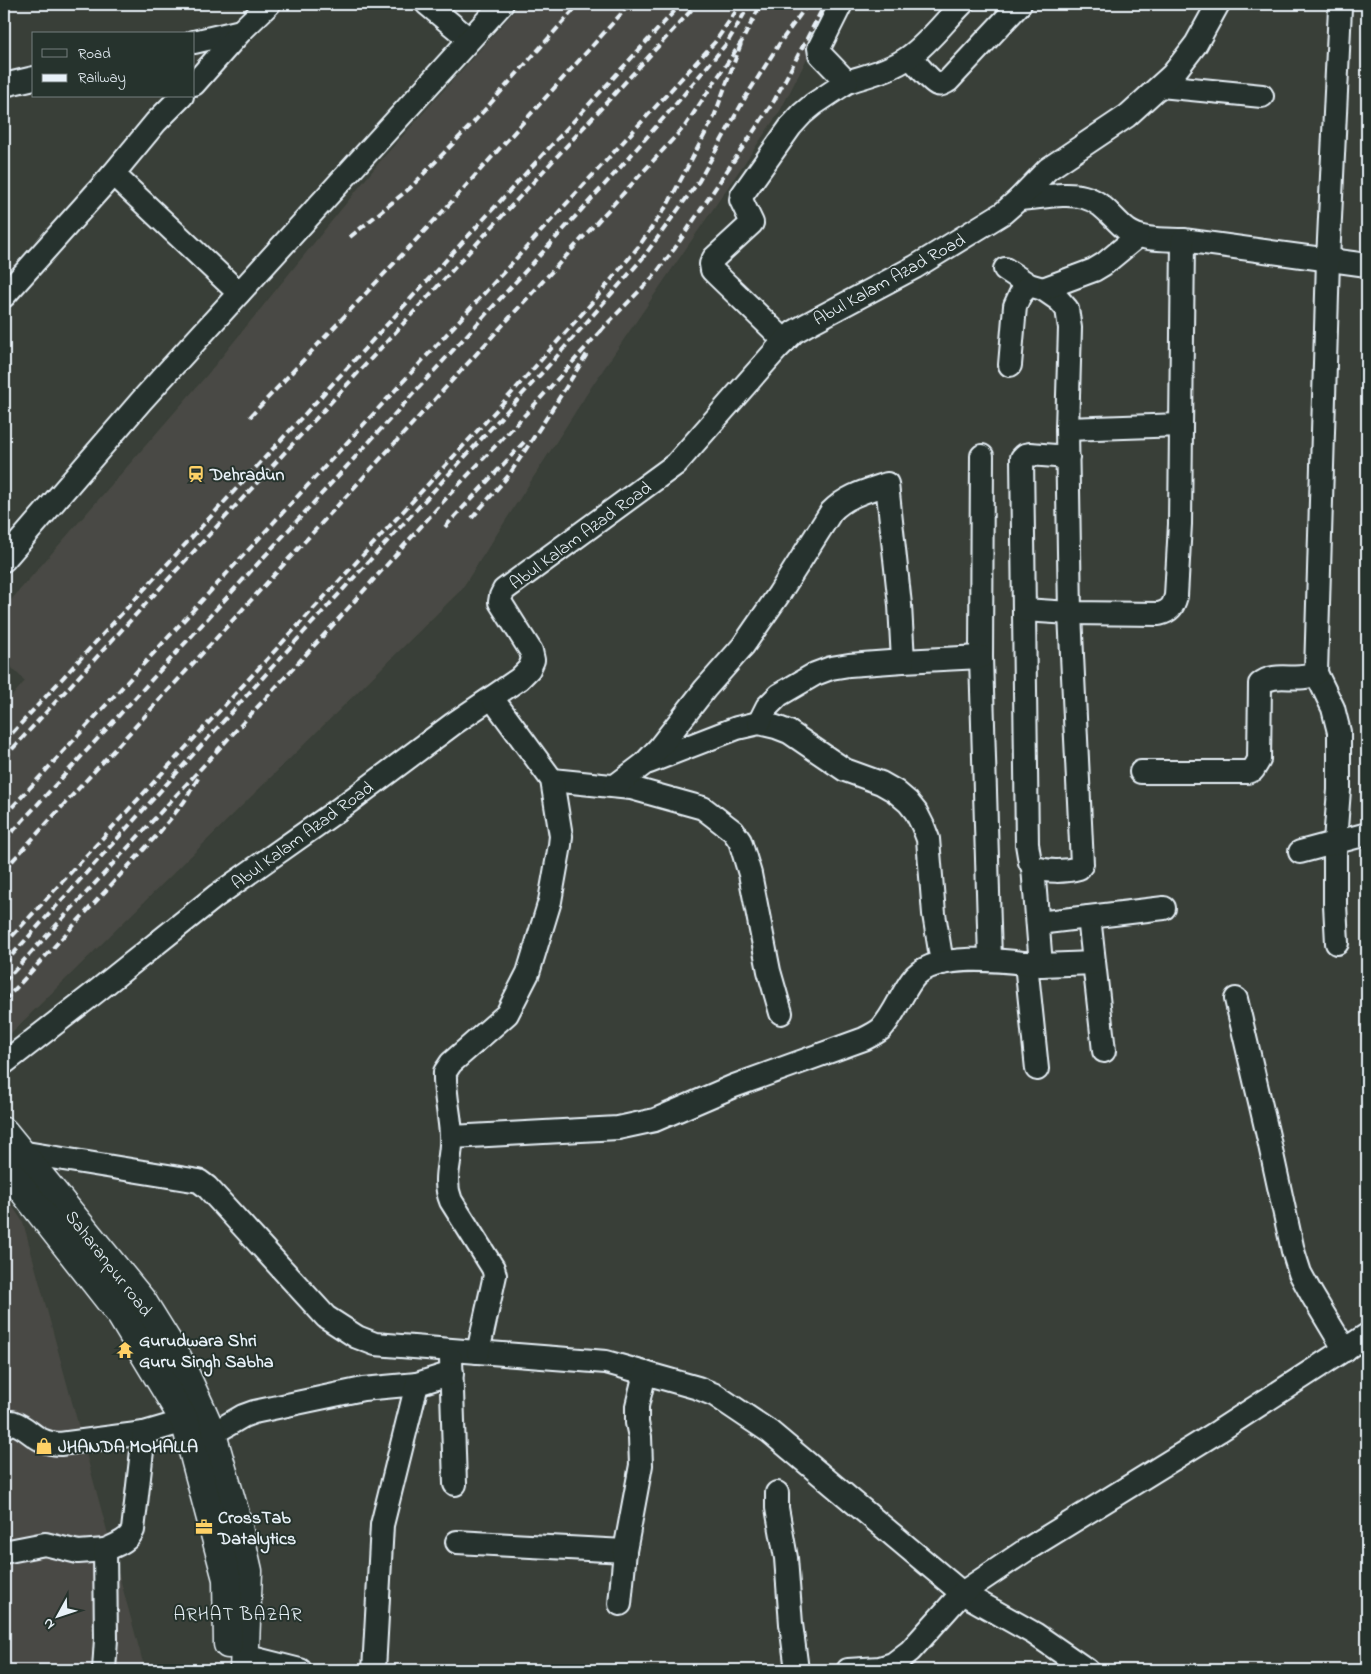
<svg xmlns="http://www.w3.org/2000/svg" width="1371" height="1674" font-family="'Indie Flower',sans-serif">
<rect width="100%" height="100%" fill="#393f38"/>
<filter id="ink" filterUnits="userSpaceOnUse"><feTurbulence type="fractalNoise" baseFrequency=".02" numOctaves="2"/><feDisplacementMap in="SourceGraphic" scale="10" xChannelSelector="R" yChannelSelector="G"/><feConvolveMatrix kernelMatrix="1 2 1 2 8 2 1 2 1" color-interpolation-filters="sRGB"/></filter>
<g filter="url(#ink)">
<g fill="#494a44">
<polygon points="521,4 835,4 780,111 592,386 461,590 4,1040 4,705 25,681 4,660 4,608 207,375 382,159"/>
<polygon points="4,1194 23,1222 145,1670 4,1670"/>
</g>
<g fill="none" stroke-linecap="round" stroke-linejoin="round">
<g stroke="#e8f1f8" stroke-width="26">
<g id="minor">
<polyline points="427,4 469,39"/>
<polyline points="194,42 241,31"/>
<path d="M910 57C917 64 929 80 937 84 941 86 944 83 948 81L1020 4"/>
<path d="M847 82C868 75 891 70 909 57 929 43 945 21 962 4"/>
<polyline points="194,84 241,31 269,4"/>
<polyline points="4,85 34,78"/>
<polyline points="1161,86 1262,96"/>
<polyline points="113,174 239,293"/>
<path d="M1019 199C1040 198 1065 192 1084 197 1103 202 1113 219 1127 230 1142 241 1165 239 1183 240L1367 265"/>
<path d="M1005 269 1029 285 1043 289 1059 300 1067 309 1070 328 1067 429 1070 613 1082 864 1079 868C1065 872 1046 872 1033 867L1030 862 1027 844 1022 458 1025 455 1030 454 1068 457"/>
<polyline points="1043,289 1094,270 1104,264 1138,236"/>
<polyline points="4,296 113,174 156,122 182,96"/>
<polyline points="785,341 716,274 712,270 711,264 714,258 752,223 741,200 742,195 791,126 802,114 814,104 847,82 820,54 819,48 841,4"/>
<polyline points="1010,365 1015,306 1020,295 1029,285"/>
<polyline points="1067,429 1181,425"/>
<polyline points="982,456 981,657 990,959"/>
<polyline points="4,560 142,400 502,4"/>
<path d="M1024 610 1070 613 1159 614C1170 611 1173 607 1176 596L1180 524 1183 240"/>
<polyline points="903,661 981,657"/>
<polyline points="1316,673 1333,708 1339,732 1339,790 1335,841 1335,904 1337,943"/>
<polyline points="649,762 737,728 759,723 776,727 789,732 845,770 881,783 895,791 908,802 916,812 923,826 928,839 934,914 942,963"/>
<path d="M1141 772H1247L1253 770 1259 760 1260 684C1276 670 1299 684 1316 673L1328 260 1340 8"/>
<polyline points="552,780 631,788 703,808 733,831 740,841 750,874 769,971 781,1013"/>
<path d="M615 786 644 764 659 748 705 689 743 646 779 594 831 512C846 496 866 491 887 484L900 605 903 661 849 665 831 668 815 674 779 695 767 707 759 723"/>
<polyline points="1300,852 1367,834"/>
<polyline points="1089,917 1104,1051"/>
<polyline points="1038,923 1164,908"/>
<polyline points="1026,963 1037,1069"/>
<polyline points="1041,965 1094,963"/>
<polyline points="1236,999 1268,1136 1293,1251 1300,1273 1312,1295 1345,1350"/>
<polyline points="4,1063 97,991 216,896 338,810 453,724 519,679 529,669 533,660 531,651 500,602 501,596 504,590 676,464 777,349 794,332 806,325 915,267 1003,213 1019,199 1048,169 1127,116 1173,74 1196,44 1218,4"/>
<path d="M452 1137 618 1128 655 1120 734 1086 864 1039C870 1036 876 1033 881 1029 894 1015 901 995 912 980 932 950 1010 961 1041 965L1033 867"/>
<polyline points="20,1152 199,1181 207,1187 326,1317 357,1337 375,1344 606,1362 698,1388 715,1395 770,1432 962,1593 1035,1634 1087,1670"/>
<path d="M478 1352 495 1275 493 1268 451 1201C441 1177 453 1159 451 1135 450 1114 444 1093 445 1072L451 1063 507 1014 528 973 550 901 560 845 561 836 552 780 492 698"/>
<polyline points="451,1359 455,1484"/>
<path d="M4 1427 12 1422C32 1429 34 1443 60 1444L144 1433"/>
<polyline points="212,1434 243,1416 254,1412 363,1389 417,1384"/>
<polyline points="777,1493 777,1508 786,1558 791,1624 797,1670"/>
<polyline points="457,1542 625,1551"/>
<polyline points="4,1552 45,1544 78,1552 105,1550"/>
<polyline points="620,1604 625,1551 641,1465 640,1437 637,1423 637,1406 645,1373"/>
<polyline points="245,1656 300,1670"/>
<path d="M104 1670 106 1639 105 1550C116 1545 129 1541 133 1530L144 1433 185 1421"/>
<polyline points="374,1670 382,1525 417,1384 452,1373"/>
<polyline points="848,1670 880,1668 893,1664 910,1651 962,1593 1026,1550 1219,1431 1367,1335"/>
</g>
</g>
<g stroke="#e8f1f8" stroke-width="31">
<g id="major">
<polyline points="4,1132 142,1301 178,1359 202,1411 212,1434 235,1514 248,1571 244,1670"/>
<polyline points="4,1166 121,1315 185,1421 227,1579 228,1644"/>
</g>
</g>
<use href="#minor" stroke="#26332d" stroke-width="22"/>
<use href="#major" stroke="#26332d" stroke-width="28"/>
<g stroke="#e8f1f8" stroke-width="4" stroke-dasharray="8 4" stroke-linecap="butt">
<polyline points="350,237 410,188 473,123 579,4"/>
<polyline points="600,332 604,327 653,277 675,248 774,101 825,4"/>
<polyline points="250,417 445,209 630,4"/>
<polyline points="472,518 509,475 549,414 587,354"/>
<polyline points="445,527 526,440"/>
<polyline points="4,742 681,4"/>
<polyline points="4,758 697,4"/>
<polyline points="4,816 715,42 741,4"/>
<polyline points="4,841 617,171 675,105 727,43 750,4"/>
<polyline points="4,870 685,126 742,41 761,4"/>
<polyline points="4,945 501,405 597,297 639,246 668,204 714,117 742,41"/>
<polyline points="4,964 304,632 551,363 642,259 699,181 745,98 781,41 808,4"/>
<polyline points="4,982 334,624 450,494 537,402 604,327"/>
<polyline points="4,1001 159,833 184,802 200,775"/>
</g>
</g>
</g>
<defs>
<g id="station-bare" transform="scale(1.35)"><path d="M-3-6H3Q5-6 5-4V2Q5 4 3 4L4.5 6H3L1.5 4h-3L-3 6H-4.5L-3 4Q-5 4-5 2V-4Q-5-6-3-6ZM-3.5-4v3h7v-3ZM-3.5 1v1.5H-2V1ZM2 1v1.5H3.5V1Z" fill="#ffd166" stroke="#26332d" stroke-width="2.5" paint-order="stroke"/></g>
<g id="temple-bare" transform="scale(1.35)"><path d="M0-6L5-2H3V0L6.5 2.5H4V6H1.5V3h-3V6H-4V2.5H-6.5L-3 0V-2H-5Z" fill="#ffd166" stroke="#26332d" stroke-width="2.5" paint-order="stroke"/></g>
<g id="shop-bare" transform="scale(1.35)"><path d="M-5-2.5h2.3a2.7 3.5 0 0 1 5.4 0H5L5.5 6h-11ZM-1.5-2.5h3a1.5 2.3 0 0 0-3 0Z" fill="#ffd166" stroke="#26332d" stroke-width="2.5" paint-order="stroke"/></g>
<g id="office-bare" transform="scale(1.35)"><path d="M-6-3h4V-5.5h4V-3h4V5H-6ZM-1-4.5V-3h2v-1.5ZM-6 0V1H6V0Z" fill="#ffd166" stroke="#26332d" stroke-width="2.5" paint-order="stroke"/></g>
</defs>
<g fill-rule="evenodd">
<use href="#station-bare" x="196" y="474"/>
<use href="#temple-bare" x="125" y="1350"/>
<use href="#shop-bare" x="44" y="1446"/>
<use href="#office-bare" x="204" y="1527"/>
</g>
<g text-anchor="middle" stroke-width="4" stroke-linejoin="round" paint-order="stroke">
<g font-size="18" fill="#e8f1f8" stroke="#26332d">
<text transform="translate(889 279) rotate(-29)" y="6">Abul Kalam Azad Road</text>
<text transform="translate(580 535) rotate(-36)" y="6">Abul Kalam Azad Road</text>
<text transform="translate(302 835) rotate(-36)" y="6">Abul Kalam Azad Road</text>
<text transform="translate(109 1263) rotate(52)" y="6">Saharanpur road</text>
</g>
<g font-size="18" font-weight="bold" fill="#e8f1f8" stroke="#26332d" text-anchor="start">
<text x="210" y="480">Dehradun</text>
<text x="139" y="1346">Gurudwara Shri<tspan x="139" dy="21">Guru Singh Sabha</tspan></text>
<text x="58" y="1452">JHANDA MOHALLA</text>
<text x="218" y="1523">CrossTab<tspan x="218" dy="21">Datalytics</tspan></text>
</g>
<g font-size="19" letter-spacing="1" fill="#e8f1f8" stroke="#26332d">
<text x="238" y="1620">ARHAT BAZAR</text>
</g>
</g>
<rect width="1371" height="1674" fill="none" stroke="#26332d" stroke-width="20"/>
<rect x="10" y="10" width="1351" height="1654" fill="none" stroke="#e8f1f8" stroke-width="2" filter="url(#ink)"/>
<rect x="32" y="32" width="162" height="65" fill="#26332d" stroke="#747f7e"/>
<rect x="42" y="49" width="25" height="8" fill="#26332d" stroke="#747f7e"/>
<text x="78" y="58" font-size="15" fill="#e8f1f8">Road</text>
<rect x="42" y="74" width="25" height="8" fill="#e8f1f8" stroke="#747f7e"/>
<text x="78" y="82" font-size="15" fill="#e8f1f8">Railway</text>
<g transform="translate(58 1616) rotate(230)" stroke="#26332d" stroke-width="4" paint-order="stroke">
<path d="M0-4L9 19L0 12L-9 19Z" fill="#e8f1f8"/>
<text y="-8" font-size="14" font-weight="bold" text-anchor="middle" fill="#e8f1f8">N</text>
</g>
</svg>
